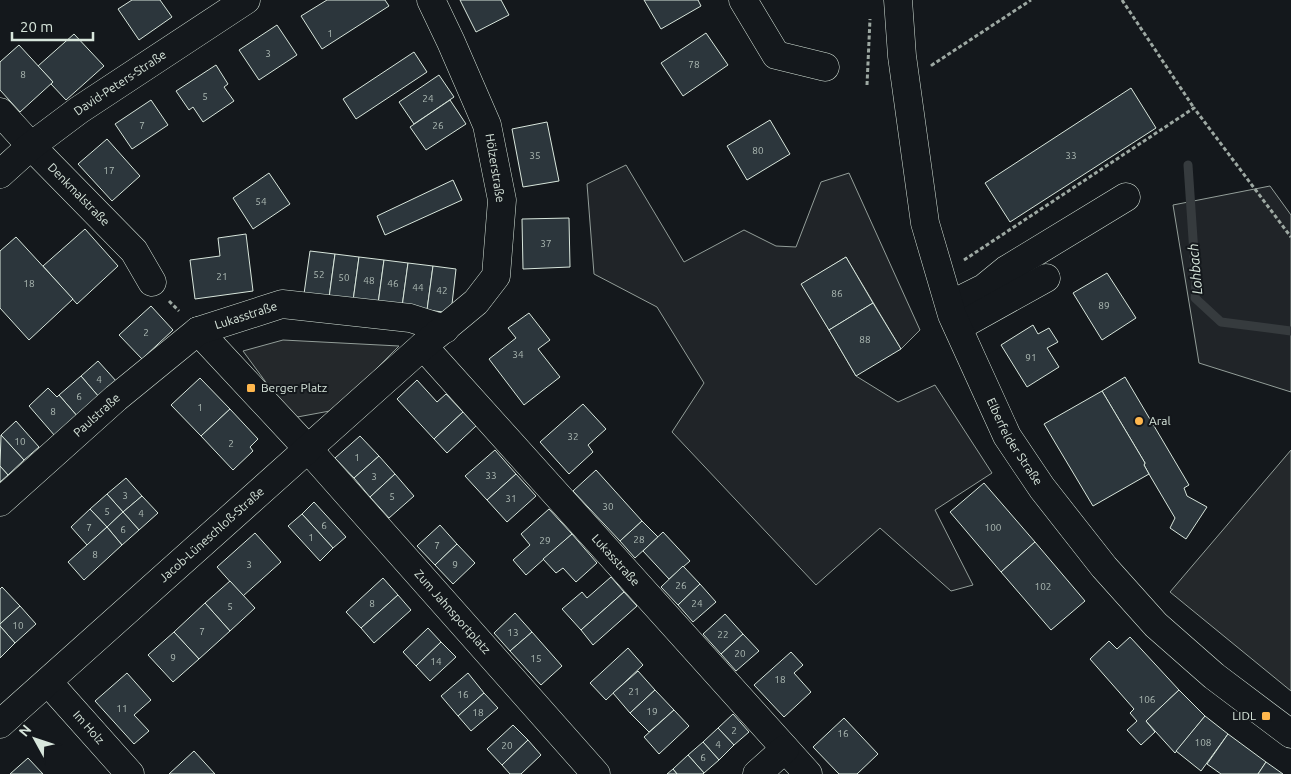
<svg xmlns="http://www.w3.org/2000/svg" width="1291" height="774" font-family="Ubuntu,sans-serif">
<rect width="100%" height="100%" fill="#14181c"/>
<g fill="#202428" stroke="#939e99">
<polygon points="626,165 684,262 744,230 776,246 796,247 821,182 849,173 920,330 901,349 846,257 802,284 856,376 898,402 935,385 992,473 935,510 973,585 951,591 880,528 816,585 672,432 704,383 657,307 594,274 587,184"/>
<polygon points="1270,186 1291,215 1291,392 1199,363 1173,205"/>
</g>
<g fill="#24282b" stroke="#939e99">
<polygon points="283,340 399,346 335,410 292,418 243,351"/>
<polygon points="1291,450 1291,691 1170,592"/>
</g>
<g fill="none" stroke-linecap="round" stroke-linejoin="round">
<polyline stroke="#363b3e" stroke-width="9" points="1188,165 1196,283 1195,298 1221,322 1291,331"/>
</g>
<g fill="#2c363c" stroke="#d8e6dc">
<polygon points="132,0 160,0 172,17 139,40 118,9"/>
<polygon points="327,0 385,0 389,6 322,49 301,16"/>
<polygon points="460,0 501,0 509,15 476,32"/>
<polygon points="644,0 698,0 701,6 661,29"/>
<polygon points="277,25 297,55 259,80 239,50"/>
<polygon points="706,33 728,65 683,96 661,63"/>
<polygon points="74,34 104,66 66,100 51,84 53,82 38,66"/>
<polygon points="19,45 53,82 20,112 0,90 0,62"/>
<polygon points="414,52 427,72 356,119 343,99"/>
<polygon points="216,65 228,84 224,87 234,101 203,122 193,107 189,110 176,91"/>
<polygon points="439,75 454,97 414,124 399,102"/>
<polygon points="1131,88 1156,128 1010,222 985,183"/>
<polygon points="151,100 168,125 132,149 115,124"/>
<polygon points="450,100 466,124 426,150 410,127"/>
<polygon points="770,120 790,154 747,180 727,146"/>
<polygon points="547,122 559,181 523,187 512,129"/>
<polygon points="107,139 140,176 112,201 78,164"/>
<polygon points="269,173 290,204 253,229 233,198"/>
<polygon points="453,180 462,200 385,235 377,216"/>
<polygon points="569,218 570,267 523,269 522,219"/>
<polygon points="85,229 118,266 77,304 43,266"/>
<polygon points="246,234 253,291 195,299 190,260 220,256 218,238"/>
<polygon points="16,237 73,299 29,340 0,308 0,251"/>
<polygon points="310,251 335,254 329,298 304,294"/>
<polygon points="335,254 359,257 353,301 329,298"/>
<polygon points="359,257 384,260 378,304 353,301"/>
<polygon points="846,257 873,303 829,330 801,284"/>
<polygon points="384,260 408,263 402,307 378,304"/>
<polygon points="408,263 433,266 427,310 402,307"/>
<polygon points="433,266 456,269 451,313 427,310"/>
<polygon points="1107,273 1136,318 1102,340 1073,293"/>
<polygon points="873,303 901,349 856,376 829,330"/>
<polygon points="151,306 173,330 142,359 119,335"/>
<polygon points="529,313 550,340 538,349 560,377 524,405 489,359 516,338 508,328"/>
<polygon points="1033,325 1038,334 1049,328 1058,342 1047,348 1059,367 1027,387 1001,345"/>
<polygon points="98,361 117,382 99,397 81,376"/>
<polygon points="81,376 99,397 78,417 59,395"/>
<polygon points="1125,377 1189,485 1184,488 1187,496 1207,507 1186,539 1170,528 1175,518 1149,474 1144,465 1145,463 1102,391"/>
<polygon points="200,378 230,409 201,436 171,405"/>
<polygon points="417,380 437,402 446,394 463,412 434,439 397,399"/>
<polygon points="48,388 57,397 59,395 78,417 55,436 29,406"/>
<polygon points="1102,391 1145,463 1144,465 1149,474 1093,506 1044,424"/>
<polygon points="583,404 606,429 588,445 593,452 569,474 540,442"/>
<polygon points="230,409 258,439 250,447 253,451 233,470 201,436"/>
<polygon points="463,412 476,426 447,453 434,439"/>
<polygon points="16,421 39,447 24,460 1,435"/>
<polygon points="1,435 24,460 8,475 0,466"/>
<polygon points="360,436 379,456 354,478 335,458"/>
<polygon points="495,450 516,474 487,500 465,476"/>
<polygon points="379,456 395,474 370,497 354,478"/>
<polygon points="0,466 8,475 0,482"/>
<polygon points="596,470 642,521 620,541 573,491"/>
<polygon points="395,474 414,496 389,518 370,497"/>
<polygon points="516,474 536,496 507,522 487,500"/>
<polygon points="126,478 142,496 123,512 107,494"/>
<polygon points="984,483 1035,542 1001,572 950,512"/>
<polygon points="107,494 123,512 107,527 90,509"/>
<polygon points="142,496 158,513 139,530 123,512"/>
<polygon points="314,502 346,537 333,548 302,514"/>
<polygon points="90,509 107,527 87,545 71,527"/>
<polygon points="549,509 572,534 526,575 513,560 530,545 521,534"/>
<polygon points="123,512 139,530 122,545 107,527"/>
<polygon points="302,514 333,548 320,561 288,526"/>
<polygon points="642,521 658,537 635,558 620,541"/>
<polygon points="440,525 457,544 435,565 417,546"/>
<polygon points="107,527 122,545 84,580 68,562"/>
<polygon points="663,532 690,561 669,579 643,551"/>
<polygon points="255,533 281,562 243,596 217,567"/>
<polygon points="572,534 597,563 576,582 563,568 556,573 543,559"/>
<polygon points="1035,542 1085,601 1051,630 1001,572"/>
<polygon points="457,544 475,563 453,584 435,565"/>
<polygon points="683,566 700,584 678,605 661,587"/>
<polygon points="611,577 624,592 581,630 562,609 582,592 587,598"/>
<polygon points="383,578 398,595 361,628 346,612"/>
<polygon points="230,581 255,608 230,631 205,603"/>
<polygon points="700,584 716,602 693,622 678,605"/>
<polygon points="2,587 20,606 0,624 0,589"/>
<polygon points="624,592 637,606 593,645 581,630"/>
<polygon points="398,595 411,610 374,643 361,628"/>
<polygon points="205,603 230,631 199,659 174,632"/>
<polygon points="20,606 36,624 15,643 0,626 0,624"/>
<polygon points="515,613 532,632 510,651 494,633"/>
<polygon points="725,614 743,634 721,654 703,634"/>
<polygon points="0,626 15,643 0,658"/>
<polygon points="428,628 441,642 416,666 403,652"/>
<polygon points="174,632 199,659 173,682 148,655"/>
<polygon points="532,632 562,666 541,685 510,651"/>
<polygon points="743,634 759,651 736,671 721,654"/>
<polygon points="1130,637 1179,690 1146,721 1155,732 1141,745 1127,730 1137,721 1130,713 1134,709 1090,659 1109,641 1117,649"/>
<polygon points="441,642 456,657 430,681 416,666"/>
<polygon points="628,648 643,665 606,700 590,683"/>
<polygon points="791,652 803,665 794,673 811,692 784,717 754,685"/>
<polygon points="638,671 655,690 630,713 613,693"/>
<polygon points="127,673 151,700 134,715 149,731 134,744 95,701"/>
<polygon points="468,673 484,693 458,716 441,696"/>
<polygon points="655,690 674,710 649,732 630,713"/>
<polygon points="1179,690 1205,716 1175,753 1146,721"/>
<polygon points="484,693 498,708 471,731 458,716"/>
<polygon points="674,710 689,726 659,754 644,737"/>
<polygon points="733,714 749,732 734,745 718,728"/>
<polygon points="1205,716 1228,734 1201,771 1176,751"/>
<polygon points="844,718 878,754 857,774 839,774 813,747"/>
<polygon points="513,725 528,740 502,765 487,749"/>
<polygon points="718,728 734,745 719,760 703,742"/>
<polygon points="1228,734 1266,762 1258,774 1221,774 1207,764"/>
<polygon points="528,740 541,755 521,774 510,774 502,765"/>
<polygon points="703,742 719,760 704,773 688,755"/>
<polygon points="194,751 215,774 169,774"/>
<polygon points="688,755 704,773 703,774 677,774 673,769"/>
<polygon points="28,758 43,774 10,774"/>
<polygon points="1266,762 1283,774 1258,774"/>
<polygon points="673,769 677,774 667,774"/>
</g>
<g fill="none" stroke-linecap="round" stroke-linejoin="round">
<g stroke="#d8e6dc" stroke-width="29">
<g id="minor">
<polyline points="743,0 776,55 825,67"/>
<path id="s1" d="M0 112 31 146 134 251 152 282"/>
<path id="s2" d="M0 174 31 146 79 110 246 0"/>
<polyline points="950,305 984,288 1006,270 1126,197"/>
<polyline points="958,327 1046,278"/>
<path id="s3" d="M198 331 308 449 596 774"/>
<path id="s4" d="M423 346 808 774"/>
<path id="s5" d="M0 502 116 398 198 331 282 304 410 318 445 329"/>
<path id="s6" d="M48 682 130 774"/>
<path id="s7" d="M0 724 423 346 476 302 496 276 502 200 487 125 451 42 431 0"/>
<polyline points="757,774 785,749"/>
</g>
</g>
<g stroke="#d8e6dc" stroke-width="29">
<g id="major">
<path id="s8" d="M898 0 902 56 925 223 952 315 1007 436 1042 488 1104 567 1156 625 1214 676 1291 734"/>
</g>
</g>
<g stroke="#9da8a2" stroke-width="3" stroke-dasharray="4 2.5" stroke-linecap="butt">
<polyline points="1122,0 1194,108"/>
<polyline points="932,64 932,65 1031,0"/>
<polyline points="867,85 870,19"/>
<polyline points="964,260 1194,108 1291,237"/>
<polyline points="169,301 179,311"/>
</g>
<use href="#minor" stroke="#14181c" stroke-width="28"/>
<use href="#major" stroke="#14181c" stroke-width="28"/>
</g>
<g fill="#ffb74d" stroke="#14181c" stroke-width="2">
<rect x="246" y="383" width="10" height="10" rx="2.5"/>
<circle cx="1139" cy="421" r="5"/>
<rect x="1261" y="711" width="10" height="10" rx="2.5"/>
</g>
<g text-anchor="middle" stroke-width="4" stroke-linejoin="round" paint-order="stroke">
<g font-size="10" fill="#adbab4">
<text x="330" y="37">1</text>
<text x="268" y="57">3</text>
<text x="694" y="68">78</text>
<text x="23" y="78">8</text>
<text x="205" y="100">5</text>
<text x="428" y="102">24</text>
<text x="142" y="129">7</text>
<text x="438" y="129">26</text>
<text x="758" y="154">80</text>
<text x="535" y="159">35</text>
<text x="1071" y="159">33</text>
<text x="109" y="174">17</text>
<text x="261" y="205">54</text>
<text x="546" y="247">37</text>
<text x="319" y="278">52</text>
<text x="222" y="280">21</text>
<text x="344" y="281">50</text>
<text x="369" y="284">48</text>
<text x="29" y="287">18</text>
<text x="393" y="287">46</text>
<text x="418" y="291">44</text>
<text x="442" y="294">42</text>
<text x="837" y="297">86</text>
<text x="1104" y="309">89</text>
<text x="146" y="336">2</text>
<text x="865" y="343">88</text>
<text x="518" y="358">34</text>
<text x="1031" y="361">91</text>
<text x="99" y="383">4</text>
<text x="79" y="400">6</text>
<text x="200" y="411">1</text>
<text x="53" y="415">8</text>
<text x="573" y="440">32</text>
<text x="20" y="445">10</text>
<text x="231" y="447">2</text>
<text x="357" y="461">1</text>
<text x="491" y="479">33</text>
<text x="374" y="480">3</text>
<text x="125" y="499">3</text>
<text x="392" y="500">5</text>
<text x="511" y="502">31</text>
<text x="608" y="510">30</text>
<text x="107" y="515">5</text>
<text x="141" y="517">4</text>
<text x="324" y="529">6</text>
<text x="89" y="531">7</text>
<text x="993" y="531">100</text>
<text x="123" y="533">6</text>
<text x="311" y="541">1</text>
<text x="639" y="543">28</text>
<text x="545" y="544">29</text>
<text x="437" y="549">7</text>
<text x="95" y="558">8</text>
<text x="249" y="568">3</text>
<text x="455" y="568">9</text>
<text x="681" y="589">26</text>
<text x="1043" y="590">102</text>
<text x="372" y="607">8</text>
<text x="697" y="607">24</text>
<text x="230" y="610">5</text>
<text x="18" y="629">10</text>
<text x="202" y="635">7</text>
<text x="513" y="636">13</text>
<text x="723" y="638">22</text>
<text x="740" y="657">20</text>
<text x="173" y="661">9</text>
<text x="536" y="662">15</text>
<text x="436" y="665">14</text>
<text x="780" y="683">18</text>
<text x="634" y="695">21</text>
<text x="463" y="698">16</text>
<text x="1147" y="703">106</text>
<text x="122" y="712">11</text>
<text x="652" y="715">19</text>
<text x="478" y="716">18</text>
<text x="734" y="734">2</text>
<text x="843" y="737">16</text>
<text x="1203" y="746">108</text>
<text x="718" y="748">4</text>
<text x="507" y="749">20</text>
<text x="703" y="761">6</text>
</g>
<g font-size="12" fill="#d8e6dc" stroke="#14181c">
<text dy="4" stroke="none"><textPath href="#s2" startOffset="151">David-Peters-Straße</textPath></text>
<text transform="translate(495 168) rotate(81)" y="4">Hölzerstraße</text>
<text dy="4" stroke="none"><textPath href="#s1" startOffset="114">Denkmalstraße</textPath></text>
<text dy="4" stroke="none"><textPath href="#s5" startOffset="312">Lukasstraße</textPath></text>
<text dy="4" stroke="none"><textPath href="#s5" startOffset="130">Paulstraße</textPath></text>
<text dy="4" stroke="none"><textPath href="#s8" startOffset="462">Elberfelder Straße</textPath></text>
<text dy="4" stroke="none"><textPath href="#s7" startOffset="284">Jacob-Lüneschloß-Straße</textPath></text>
<text dy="4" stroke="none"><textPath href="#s4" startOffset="288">Lukasstraße</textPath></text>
<text dy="4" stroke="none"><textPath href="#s3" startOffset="379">Zum Jahnsportplatz</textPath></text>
<text dy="4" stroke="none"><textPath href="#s6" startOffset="61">Im Holz</textPath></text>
</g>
<g font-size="12" fill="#d8e6dc" stroke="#14181c" text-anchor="start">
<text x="261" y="392">Berger Platz</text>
<text x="1149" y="425">Aral</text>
<text x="1256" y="720" text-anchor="end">LIDL</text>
</g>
<g font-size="14" font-style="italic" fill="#d8e6dc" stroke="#14181c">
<text transform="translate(1195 269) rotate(-95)" y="5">Lohbach</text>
</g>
</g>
<g transform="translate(35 739) rotate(310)" stroke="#14181c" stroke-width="4" paint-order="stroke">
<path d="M0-4L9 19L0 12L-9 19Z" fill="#d8e6dc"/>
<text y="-8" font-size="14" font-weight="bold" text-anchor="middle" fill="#d8e6dc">N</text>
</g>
<path d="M12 32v8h81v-8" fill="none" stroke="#d8e6dc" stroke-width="2.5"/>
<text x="20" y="32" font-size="15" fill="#d8e6dc" stroke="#14181c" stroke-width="4" paint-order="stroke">20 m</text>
</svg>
